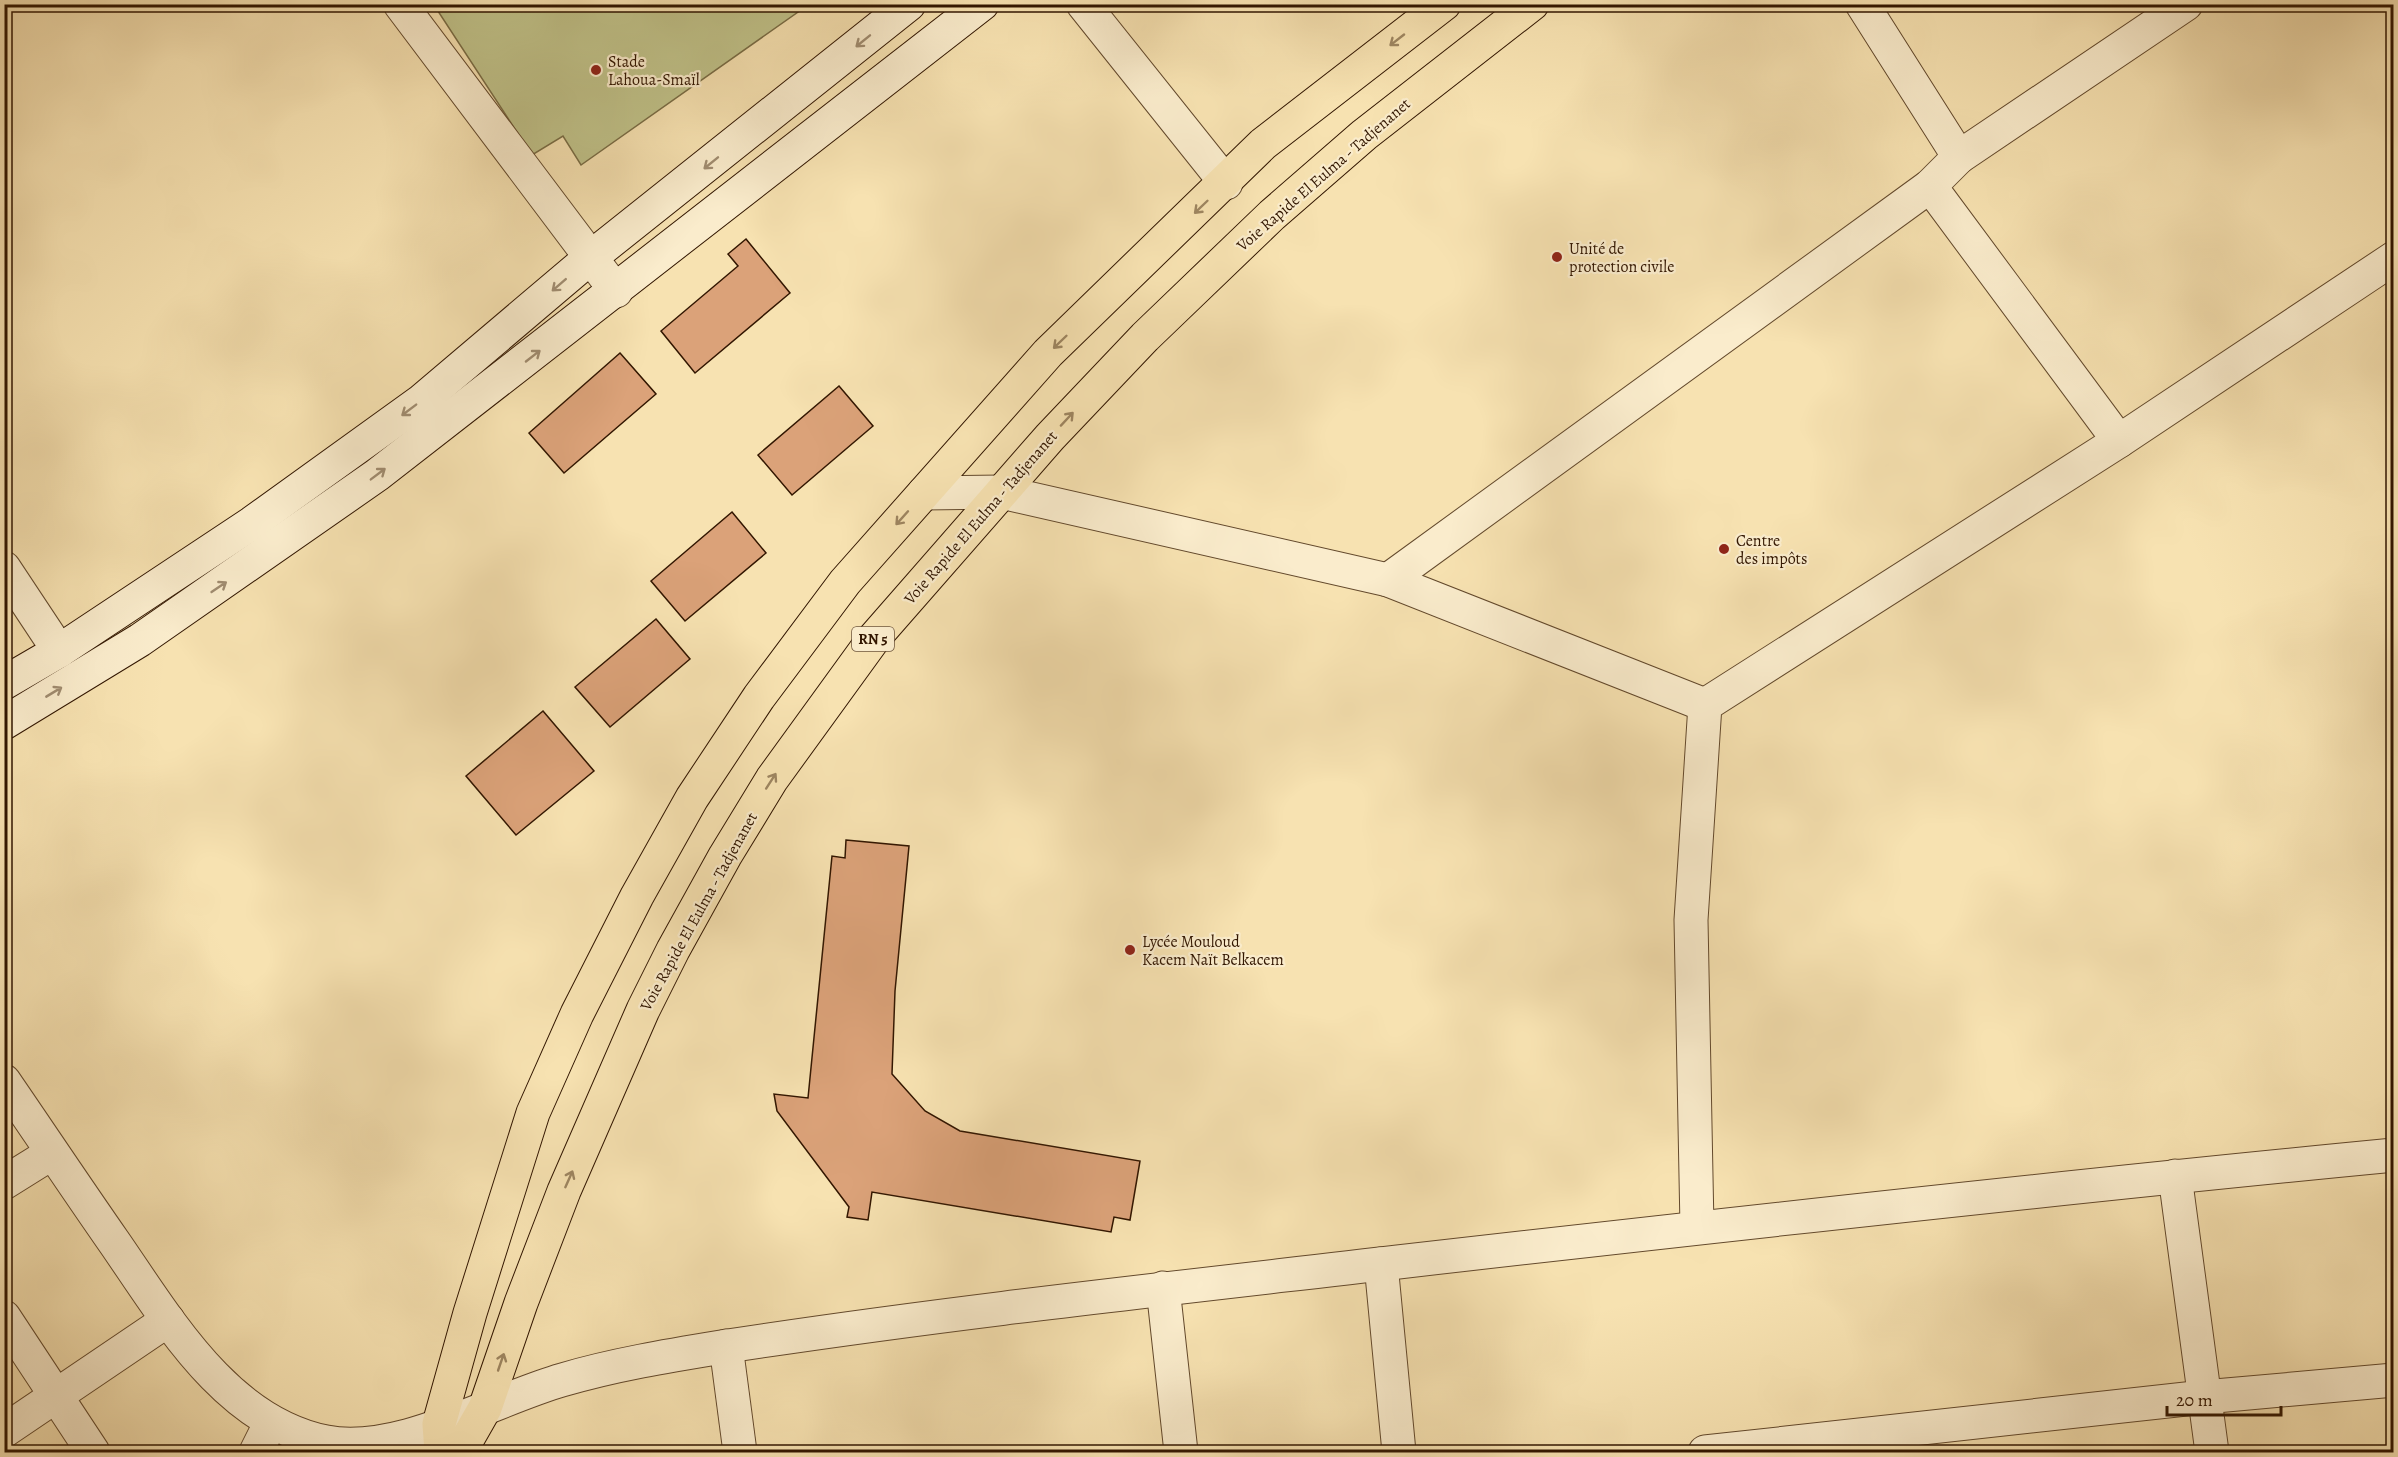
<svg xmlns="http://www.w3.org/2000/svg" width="2398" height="1457" font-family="Alegreya,serif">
<rect width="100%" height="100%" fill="#f7e2b1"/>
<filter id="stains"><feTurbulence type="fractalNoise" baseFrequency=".00333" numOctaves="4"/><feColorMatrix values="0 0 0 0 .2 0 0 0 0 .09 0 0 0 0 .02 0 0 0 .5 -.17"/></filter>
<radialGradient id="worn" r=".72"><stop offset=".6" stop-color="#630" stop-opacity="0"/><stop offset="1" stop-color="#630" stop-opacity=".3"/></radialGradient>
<polygon fill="#c0c289" stroke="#796c44" stroke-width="1.5" points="434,5 808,5 581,165 563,136 532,155"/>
<g fill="#dba279" stroke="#321600" stroke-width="1.5">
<polygon points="746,239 790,293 695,373 661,331 738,266 728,254"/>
<polygon points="620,353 656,394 564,473 529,433"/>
<polygon points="839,386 873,426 792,495 758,455"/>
<polygon points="732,512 766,553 685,621 651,581"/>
<polygon points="656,619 690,659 610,727 575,687"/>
<polygon points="543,711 594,771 516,835 466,776"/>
<polygon points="846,840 909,846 895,991 892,1074 925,1111 960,1131 1140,1161 1130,1220 1114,1217 1111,1232 872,1192 868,1220 847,1217 849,1207 777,1111 774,1094 808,1098 832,856 845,858"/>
</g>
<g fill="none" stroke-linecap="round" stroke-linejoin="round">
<g stroke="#63492c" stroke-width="35">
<g id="minor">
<polyline points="400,4 616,291"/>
<polyline points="1083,4 1226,183"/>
<polyline points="1862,4 1959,157"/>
<polyline points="1930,186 2119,441"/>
<polyline points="924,493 1001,492 1388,580 1705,705"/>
<polyline points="4,568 59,651"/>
<polyline points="1388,580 1930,186 1959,157 2186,4"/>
<path d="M4 1081C41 1135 77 1189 114 1242 168 1320 226 1422 326 1442 399 1456 492 1400 562 1380 616 1364 673 1355 728 1346 950 1312 1175 1288 1398 1262 1730 1224 2061 1187 2394 1155"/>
<polyline points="2175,1176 2212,1452"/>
<polyline points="4,1183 52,1153"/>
<polyline points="1697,1227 1691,920 1705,705 2119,441 2394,258"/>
<polyline points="1381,1264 1399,1452"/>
<polyline points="1163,1288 1181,1452"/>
<polyline points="4,1317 93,1452"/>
<polyline points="726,1346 740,1452"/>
<polyline points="4,1431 168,1320"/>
<polyline points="256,1452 271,1422"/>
<polyline points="1705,1452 2204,1397 2394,1380"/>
</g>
</g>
<g stroke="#321600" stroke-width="35">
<g id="secondary">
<polyline points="4,683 59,651 252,523 420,402 590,258 909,4"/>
<polyline points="4,723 140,640 377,475 982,4"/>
</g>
</g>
<g stroke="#321600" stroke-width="35">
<g id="trunk">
<polyline points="441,1452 439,1424 470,1313 533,1113 577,1014 637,896 692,798 759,697 845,582 1048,353 1263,144 1444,4"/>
<polyline points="460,1452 485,1408 521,1303 564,1191 643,1010 673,950 725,856 772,779 875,637 1050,437 1145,337 1272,215 1364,135 1532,4"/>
</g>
</g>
<use href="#minor" stroke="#faeccc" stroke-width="33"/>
<use href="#secondary" stroke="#faeccc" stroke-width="33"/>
<use href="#trunk" stroke="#f7e2b1" stroke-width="33"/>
</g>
<defs><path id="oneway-shaft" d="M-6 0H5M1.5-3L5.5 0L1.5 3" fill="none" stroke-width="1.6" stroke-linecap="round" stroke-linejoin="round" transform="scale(1.5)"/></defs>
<g stroke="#9e8661">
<use href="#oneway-shaft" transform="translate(1397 40) rotate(142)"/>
<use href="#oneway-shaft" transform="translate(1201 207) rotate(136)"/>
<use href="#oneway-shaft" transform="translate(1060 342) rotate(136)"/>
<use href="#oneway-shaft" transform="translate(1067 419) rotate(-47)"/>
<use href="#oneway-shaft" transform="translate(902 518) rotate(132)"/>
<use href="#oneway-shaft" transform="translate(771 781) rotate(-57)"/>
<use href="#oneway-shaft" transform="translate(569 1179) rotate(-66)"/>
<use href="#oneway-shaft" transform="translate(501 1362) rotate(-71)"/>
</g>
<g stroke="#a08c70">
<use href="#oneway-shaft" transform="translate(863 41) rotate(141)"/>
<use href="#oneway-shaft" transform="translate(711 163) rotate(141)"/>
<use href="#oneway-shaft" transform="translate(559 285) rotate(139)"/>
<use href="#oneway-shaft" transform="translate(533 356) rotate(-38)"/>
<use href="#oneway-shaft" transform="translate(409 410) rotate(143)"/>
<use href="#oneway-shaft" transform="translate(378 474) rotate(-37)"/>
<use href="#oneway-shaft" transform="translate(219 587) rotate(-34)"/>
<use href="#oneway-shaft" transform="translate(54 692) rotate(-31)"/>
</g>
<g fill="#8f2418" stroke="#faeccc" stroke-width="2">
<circle cx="596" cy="70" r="6"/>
<circle cx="1557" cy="257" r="6"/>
<circle cx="1724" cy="549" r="6"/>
<circle cx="1130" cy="950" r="6"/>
</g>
<g text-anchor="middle" stroke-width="4.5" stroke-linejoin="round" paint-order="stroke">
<rect fill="#faeccc" stroke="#6e563d" stroke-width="1.5" x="852" y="627" width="42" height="24" rx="4.5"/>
<g font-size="15" font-weight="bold" fill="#321600">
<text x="873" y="644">RN 5</text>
</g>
<g font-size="16" fill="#321600" stroke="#faeccc" text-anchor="start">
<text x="608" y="67">Stade<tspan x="608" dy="18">Lahoua-Smaïl</tspan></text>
<text x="1569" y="254">Unité de<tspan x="1569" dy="18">protection civile</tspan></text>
<text x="1736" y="546">Centre<tspan x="1736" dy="18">des impôts</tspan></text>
<text x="1142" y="947">Lycée Mouloud<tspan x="1142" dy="18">Kacem Naït Belkacem</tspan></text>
</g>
<g font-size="16" fill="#321600" stroke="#faeccc">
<text transform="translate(1323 174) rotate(-41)" y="6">Voie Rapide El Eulma - Tadjenanet</text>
<text transform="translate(980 517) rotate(-49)" y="6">Voie Rapide El Eulma - Tadjenanet</text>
<text transform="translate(698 911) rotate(-61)" y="6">Voie Rapide El Eulma - Tadjenanet</text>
</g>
</g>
<rect width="2398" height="1457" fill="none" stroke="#f7e2b1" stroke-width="24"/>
<rect x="6" y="6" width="2386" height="1445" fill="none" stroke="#321600" stroke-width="3"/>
<rect x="12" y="12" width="2374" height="1433" fill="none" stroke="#321600" stroke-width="1.5"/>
<path d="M2167 1406v9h114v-9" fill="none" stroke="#321600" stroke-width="3"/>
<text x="2176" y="1406" font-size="18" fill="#321600" stroke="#faeccc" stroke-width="4.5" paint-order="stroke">20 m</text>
<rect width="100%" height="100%" filter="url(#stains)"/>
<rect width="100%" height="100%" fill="url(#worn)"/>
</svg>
